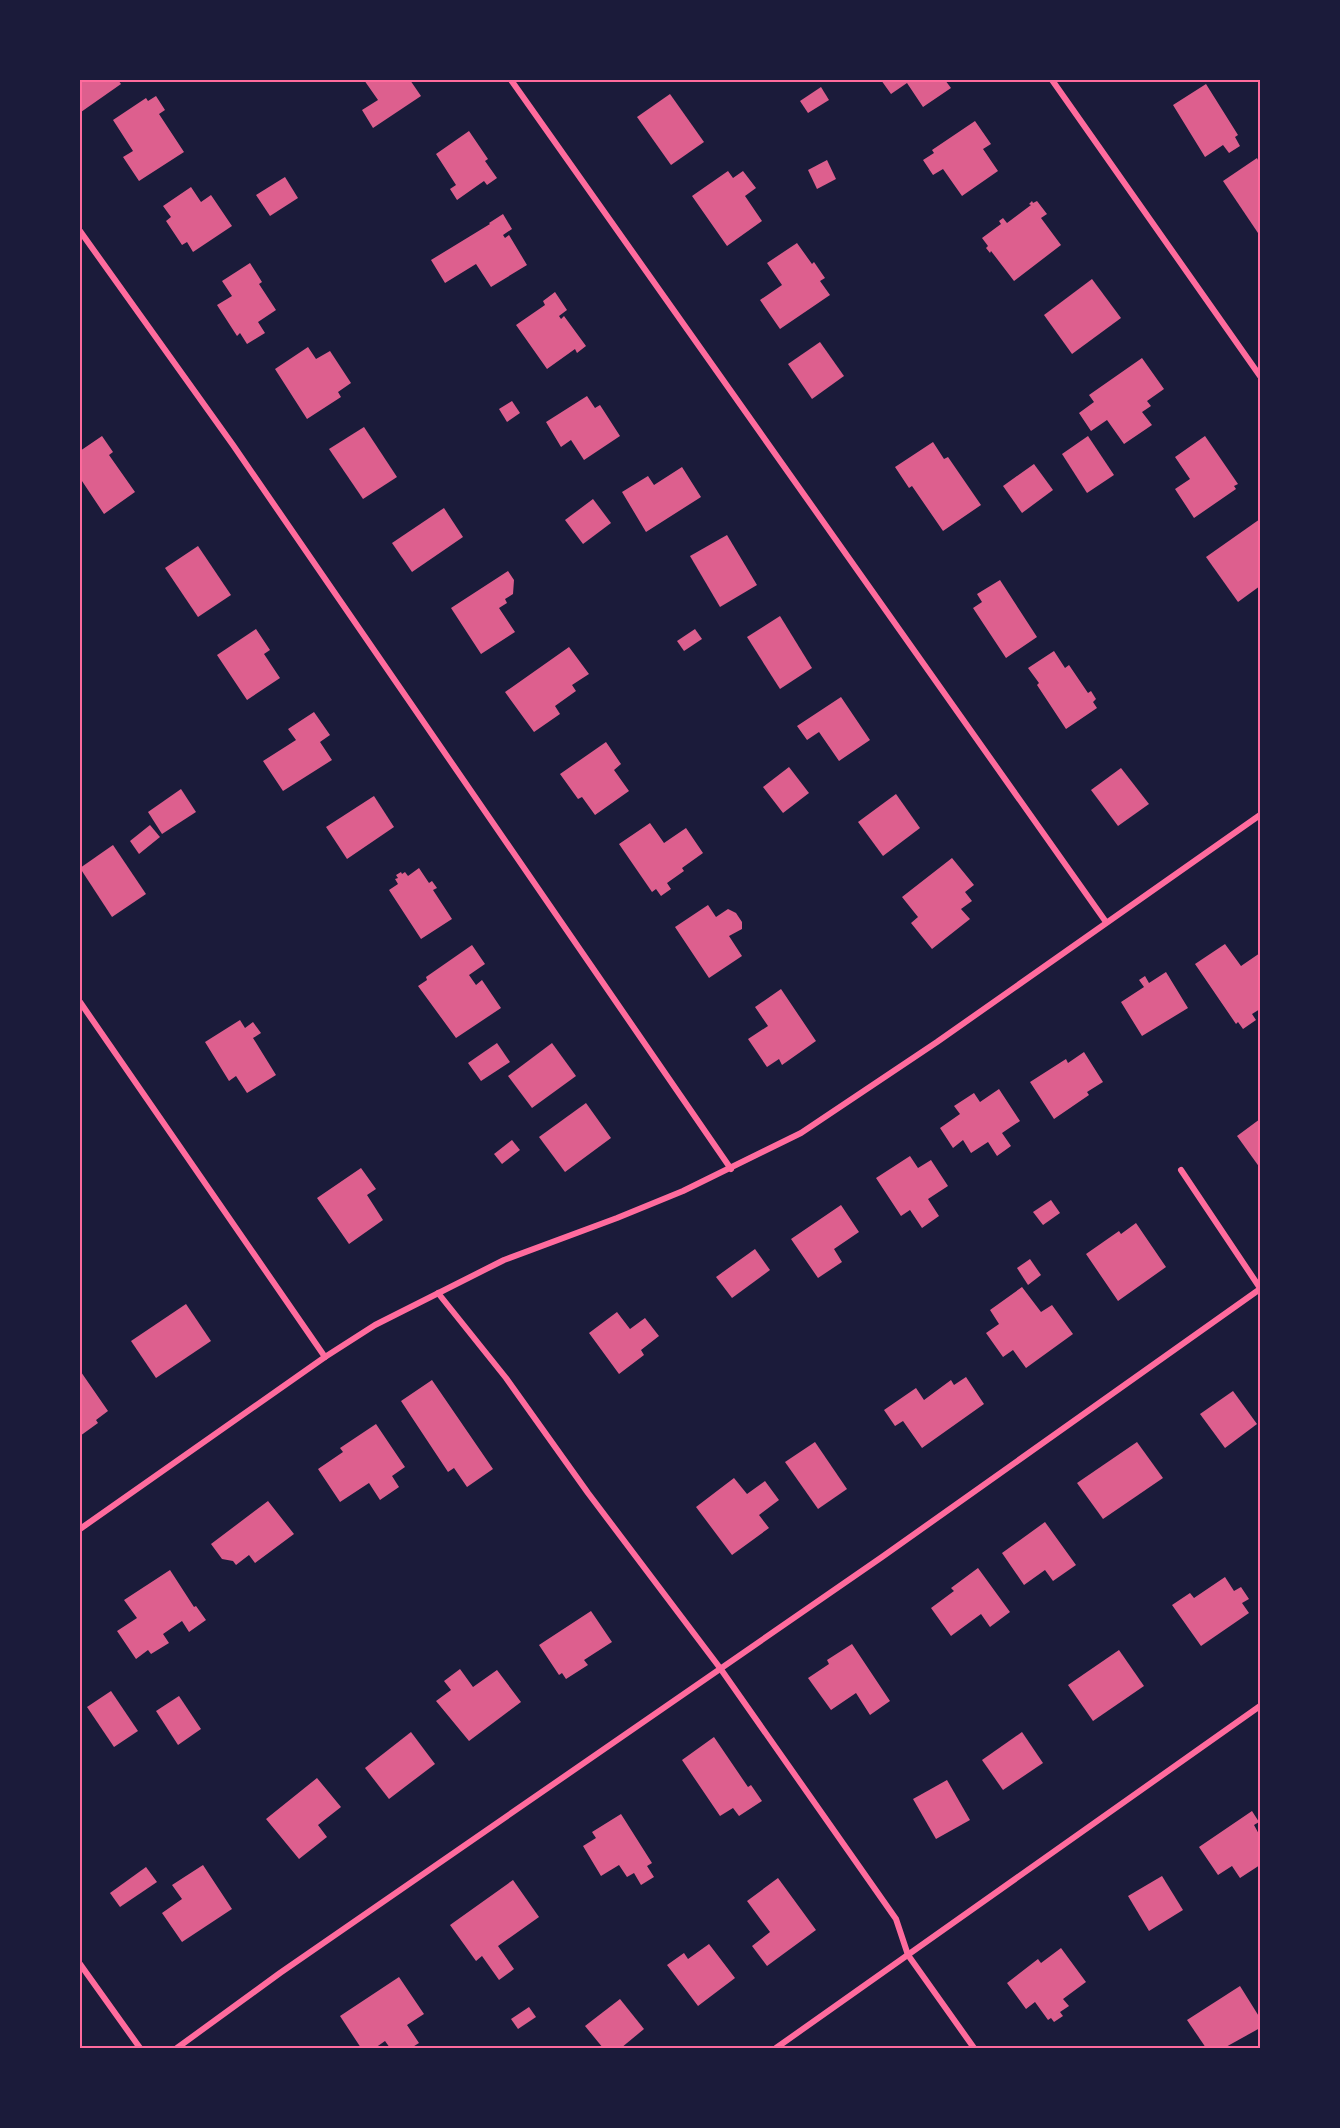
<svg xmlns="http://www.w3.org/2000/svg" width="1340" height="2128" font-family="'Golos Text',sans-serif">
<rect width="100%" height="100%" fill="#1b1b3a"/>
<g fill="#dd5f8e">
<polygon points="80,80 118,80 121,84 81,112"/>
<polygon points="364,80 410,80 421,96 373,128 362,110 378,100"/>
<polygon points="881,80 945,80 951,88 923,107 907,83 891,94"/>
<polygon points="1206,84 1238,135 1235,137 1240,146 1229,153 1223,145 1205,157 1173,105"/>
<polygon points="821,87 829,100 808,113 800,101"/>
<polygon points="670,94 704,142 671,165 637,117"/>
<polygon points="156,96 165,110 159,114 184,152 139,181 123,157 133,151 113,120 146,98 148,101"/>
<polygon points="975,121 991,144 983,149 998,171 962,196 943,169 933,175 923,160 934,153 932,150"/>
<polygon points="469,131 488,159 485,161 497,178 487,185 484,181 457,200 450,189 456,185 436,154"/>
<polygon points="1257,158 1260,164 1260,231 1258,233 1223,181"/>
<polygon points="827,160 836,179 817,189 808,170"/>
<polygon points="728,171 733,178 743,171 756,188 745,196 762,221 727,246 692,196"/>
<polygon points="285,177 298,198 270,216 256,195"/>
<polygon points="191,187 201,202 211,195 232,226 193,252 187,242 182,245 166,221 171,217 163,206"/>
<polygon points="1032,201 1033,203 1037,201 1047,214 1041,218 1061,245 1014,281 991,251 990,253 986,248 988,246 982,238 1001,224 999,221 1003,218 1007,223 1031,205 1029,204"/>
<polygon points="503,214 512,229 503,235 505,238 509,235 527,265 491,287 476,264 445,283 431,260 490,224 489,223"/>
<polygon points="797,243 812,264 814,262 825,278 820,281 830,295 780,329 760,300 782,285 767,263"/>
<polygon points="250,263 262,282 259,284 276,310 258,322 265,333 247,344 240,333 237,336 217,305 232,296 222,281"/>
<polygon points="1092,279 1121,318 1072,354 1044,315"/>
<polygon points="555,292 567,310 559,316 561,319 564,316 586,346 577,353 575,349 547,369 516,325 545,305 543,301"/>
<polygon points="820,342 844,376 812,399 788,364"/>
<polygon points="308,347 316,359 330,351 351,383 338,392 341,397 307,419 275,369"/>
<polygon points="1142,358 1164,389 1147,401 1151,406 1142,412 1152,425 1124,444 1107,420 1091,431 1079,413 1094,402 1089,395"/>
<polygon points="587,396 595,408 600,405 620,436 584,460 571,440 561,447 546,422"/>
<polygon points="512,401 520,413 507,422 499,409"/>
<polygon points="364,427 397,477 363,499 329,449"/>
<polygon points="102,436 113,452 109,455 135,492 104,514 80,478 80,451"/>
<polygon points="1088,436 1114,475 1087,493 1062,454"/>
<polygon points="1205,436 1238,484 1234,486 1236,489 1194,518 1175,489 1190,479 1175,457"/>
<polygon points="933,442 944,459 948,457 981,505 943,531 912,486 909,488 895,467"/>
<polygon points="1034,464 1053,490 1022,513 1003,486"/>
<polygon points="682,467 701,497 646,532 622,492 648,476 654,485"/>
<polygon points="593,499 611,523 583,544 565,520"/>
<polygon points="444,508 463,537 412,572 392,543"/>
<polygon points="1260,519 1260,586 1238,602 1206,557"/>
<polygon points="727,535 757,585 720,607 690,556"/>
<polygon points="198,546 231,595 198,617 165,568"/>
<polygon points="508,571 514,580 513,594 505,599 507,603 499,608 515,632 481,654 451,608"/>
<polygon points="1000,580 1037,637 1006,658 973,608 982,602 977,594"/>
<polygon points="780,616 812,668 780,689 747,637"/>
<polygon points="256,629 270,650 264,654 280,678 247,700 217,655"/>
<polygon points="695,629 702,639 684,651 677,641"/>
<polygon points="569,647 589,674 572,685 576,691 555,706 560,714 534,732 505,692"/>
<polygon points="1054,651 1065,668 1069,665 1088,693 1091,691 1096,699 1093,702 1097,708 1066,729 1037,685 1039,683 1028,668"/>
<polygon points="841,697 870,740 839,761 819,732 807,740 797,726"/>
<polygon points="314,712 330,735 320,742 332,760 283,791 263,761 296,740 288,729"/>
<polygon points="606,742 621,764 614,770 629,791 595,815 582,797 578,799 560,774"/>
<polygon points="789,767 809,793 783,813 763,787"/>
<polygon points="1121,768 1149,804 1118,826 1091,790"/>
<polygon points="181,789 196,812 162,834 148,812"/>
<polygon points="896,794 920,828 883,856 858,822"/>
<polygon points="374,796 394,827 347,859 326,827"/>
<polygon points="650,823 664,843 686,828 703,853 682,868 684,871 667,883 671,889 661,896 656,889 652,892 619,844"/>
<polygon points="150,825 160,837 139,854 130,841"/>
<polygon points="113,845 146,894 112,917 80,868"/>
<polygon points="952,858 974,885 965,892 972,901 961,909 970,919 932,949 911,923 918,917 902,897"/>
<polygon points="419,868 429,883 432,881 437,888 433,890 452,919 421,939 389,890 398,884 395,879 398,878 396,875 401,872 402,874 405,872 408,876"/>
<polygon points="708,905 716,917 728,909 736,913 742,922 742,929 729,936 742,956 709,978 675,927"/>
<polygon points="1225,944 1241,966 1260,953 1260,1009 1252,1014 1256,1020 1243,1029 1238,1022 1236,1024 1195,964"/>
<polygon points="472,945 485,964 469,975 476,985 482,980 501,1008 456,1038 418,986 427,980 426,977"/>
<polygon points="1166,972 1188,1008 1142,1036 1121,1002 1144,987 1139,980 1145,976 1149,983"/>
<polygon points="781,989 816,1041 782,1065 779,1059 767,1067 748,1039 768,1026 755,1007"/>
<polygon points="240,1020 245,1028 253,1022 261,1033 253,1038 276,1075 247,1093 236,1076 229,1081 205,1042"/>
<polygon points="497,1043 510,1062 481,1081 468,1063"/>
<polygon points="552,1043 576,1076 532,1108 508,1076"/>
<polygon points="1084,1052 1103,1082 1087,1092 1089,1095 1054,1119 1030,1082 1066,1059 1068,1063"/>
<polygon points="999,1089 1020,1121 1002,1133 1011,1146 997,1156 988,1142 971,1153 963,1140 953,1148 940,1128 960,1114 954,1106 974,1093 980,1102"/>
<polygon points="586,1103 611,1138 565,1172 539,1137"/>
<polygon points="1260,1119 1260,1168 1237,1136"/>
<polygon points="512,1140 520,1150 502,1164 494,1154"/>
<polygon points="910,1156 918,1168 931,1160 948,1186 928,1199 939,1216 922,1228 910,1210 901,1216 876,1178"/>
<polygon points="361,1168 376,1189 367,1195 383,1220 349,1244 317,1198"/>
<polygon points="1051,1200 1060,1213 1043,1225 1033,1212"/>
<polygon points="841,1205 859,1232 834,1249 842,1262 818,1278 791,1239"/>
<polygon points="1136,1223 1166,1267 1118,1301 1086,1254 1119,1231 1121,1234"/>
<polygon points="755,1249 770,1270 732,1298 716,1277"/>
<polygon points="1030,1259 1041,1275 1028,1285 1017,1268"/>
<polygon points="1022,1287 1041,1312 1052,1305 1073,1334 1026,1368 1013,1350 1003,1357 986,1333 999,1324 990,1310"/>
<polygon points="186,1304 211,1341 156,1378 131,1341"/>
<polygon points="617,1312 630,1329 645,1318 659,1336 641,1350 644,1355 619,1374 589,1333"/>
<polygon points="81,1372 108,1411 96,1420 98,1423 80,1436 80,1374"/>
<polygon points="966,1377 984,1404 922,1448 903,1421 895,1426 884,1410 916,1388 924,1400 951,1380 954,1385"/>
<polygon points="432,1380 493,1469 467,1487 454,1468 448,1472 401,1401"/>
<polygon points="1233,1391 1257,1424 1225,1448 1200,1414"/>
<polygon points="376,1424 405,1467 392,1476 399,1487 380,1500 369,1483 340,1502 318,1469 343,1452 340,1448"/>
<polygon points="815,1442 847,1489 818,1509 785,1462"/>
<polygon points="1137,1442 1163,1478 1103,1519 1077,1483"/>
<polygon points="734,1478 747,1494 765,1481 779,1500 759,1515 769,1528 732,1555 696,1507"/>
<polygon points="268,1501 294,1534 255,1563 249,1555 236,1565 233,1561 222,1559 211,1544"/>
<polygon points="1045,1522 1076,1565 1053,1581 1045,1570 1024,1585 1002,1553"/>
<polygon points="978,1568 1010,1612 990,1627 981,1614 951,1636 931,1608 954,1591 951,1588"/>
<polygon points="170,1570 194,1607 196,1606 206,1620 189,1632 182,1621 163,1634 169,1643 151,1654 148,1650 136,1659 117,1631 137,1618 124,1600"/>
<polygon points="1225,1577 1234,1591 1241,1587 1249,1599 1242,1603 1249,1613 1201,1646 1172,1605 1190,1593 1194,1598"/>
<polygon points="591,1611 612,1642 584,1660 588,1665 566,1679 562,1673 559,1675 539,1645"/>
<polygon points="852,1644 890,1701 870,1715 856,1693 831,1710 808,1678 829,1664 827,1660"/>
<polygon points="1119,1650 1144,1686 1093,1721 1068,1685"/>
<polygon points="460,1669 473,1687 497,1670 521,1702 469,1741 436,1701 451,1690 444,1681"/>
<polygon points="111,1691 138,1731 114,1747 87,1707"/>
<polygon points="179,1696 201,1729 178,1745 156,1711"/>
<polygon points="411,1732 435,1764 389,1799 365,1768"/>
<polygon points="1022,1732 1043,1763 1003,1790 982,1760"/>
<polygon points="714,1737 748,1787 751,1785 762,1801 739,1816 733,1808 720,1816 682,1760"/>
<polygon points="317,1778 341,1807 318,1825 327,1837 299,1859 266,1819"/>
<polygon points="947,1780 970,1820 936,1839 913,1799"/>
<polygon points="1252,1811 1259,1822 1254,1825 1260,1836 1260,1865 1240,1878 1232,1866 1218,1875 1199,1847"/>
<polygon points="621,1814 652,1863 647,1866 654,1877 641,1885 634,1873 627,1877 619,1865 601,1876 583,1846 596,1838 592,1832"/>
<polygon points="203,1865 232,1909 182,1942 162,1913 182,1899 172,1885"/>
<polygon points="146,1867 157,1882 120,1907 110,1893"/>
<polygon points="1162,1876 1183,1910 1149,1931 1128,1896"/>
<polygon points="778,1878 816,1930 767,1966 752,1946 770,1932 747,1901"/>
<polygon points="513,1880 539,1917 498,1946 514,1969 499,1980 482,1956 476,1961 450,1925"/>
<polygon points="709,1944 735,1978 698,2006 667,1965 684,1953 688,1959"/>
<polygon points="1061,1948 1086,1982 1063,1999 1069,2006 1060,2012 1063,2016 1054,2022 1051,2018 1048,2020 1035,2002 1026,2009 1007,1983 1038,1959 1041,1963"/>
<polygon points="399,1977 424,2014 407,2025 419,2043 411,2048 390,2048 385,2041 375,2048 361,2048 340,2016"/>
<polygon points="1240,1986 1260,2018 1260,2028 1224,2048 1206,2048 1187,2020"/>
<polygon points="620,1999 644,2029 621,2048 603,2048 585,2026"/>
<polygon points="529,2007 536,2017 518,2029 511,2019"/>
</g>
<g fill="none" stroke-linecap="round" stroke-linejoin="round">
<g stroke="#ff6b9d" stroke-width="6">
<polyline points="511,80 1106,922"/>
<polyline points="1052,80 1260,376"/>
<polyline points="80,231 233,445 731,1169"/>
<polyline points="80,1002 325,1357"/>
<polyline points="1181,1170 1260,1288"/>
<polyline points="438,1293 506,1378 588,1493 720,1668 896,1919 908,1955 974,2048"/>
<polyline points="80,1529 325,1357 375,1325 504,1260 617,1218 683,1191 801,1133 937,1042 1260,815"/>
<polyline points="80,1964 140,2048"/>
<polyline points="177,2048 280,1973 882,1557 1260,1289"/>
<polyline points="776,2048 1260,1706"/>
</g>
</g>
<rect width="1340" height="2128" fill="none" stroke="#1b1b3a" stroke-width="162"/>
<rect x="81" y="81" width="1178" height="1966" fill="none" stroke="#ff6b9d" stroke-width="2"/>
</svg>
